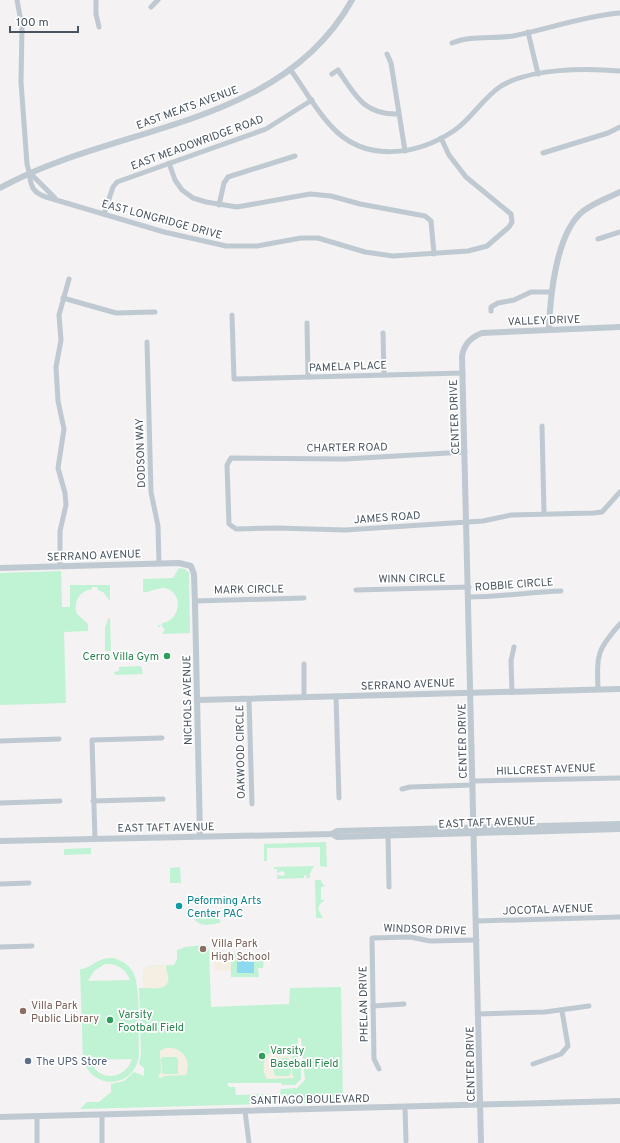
<svg xmlns="http://www.w3.org/2000/svg" width="620" height="1143" font-family="Overpass,sans-serif">
<rect width="100%" height="100%" fill="#f4f2f2"/>
<g fill="#c0f2d4" fill-rule="evenodd">
<path d="M179 568 185 569 189 573 190 633 163 634 162 633 165 630 161 625 158 628V625H162V623C178 622 184 598 170 590 160 584 152 593 143 592V579L173 578Z"/>
<path d="M61 571 62 607H70V585H110V601L103 592 98 590 97 587H92V589C79 591 73 602 77 614L88 624V631L64 632 66 703 0 705V573Z"/>
<polygon points="110,618 111,651 105,651 105,628 108,619"/>
<polygon points="141,666 143,674 115,675 114,672 119,671 119,667"/>
<polygon points="326,842 327,867 320,866 320,847 267,848 267,861 264,861 264,844"/>
<polygon points="91,848 91,854 64,855 64,849"/>
<polygon points="314,866 310,873 310,878 306,878 307,876 304,875 304,878 277,879 277,875 284,876 285,873 283,871 277,873 277,869 274,869 274,867"/>
<polygon points="180,867 181,883 170,883 170,868"/>
<polygon points="315,880 321,880 323,885 326,886 321,887 321,900 325,900 320,904 318,909 323,918 316,918"/>
<path d="M197 913 218 918 221 922C214 925 200 927 195 920Z"/>
<path d="M207 945 209 950 211 1007 289 1004 290 988 341 987 343 1102 80 1109 87 1102H99L111 1092V1084L124 1081 134 1072 144 1076V1068L139 1064 141 1054 139 988H143V971L147 966 174 965 177 959V950L185 947ZM298 1038H301L305 1080 297 1088 281 1089 280 1094 236 1095 235 1087H229L227 1083H281L282 1085H295L301 1079V1065H298Z"/>
<polygon points="231,953 259,953 260,959 264,959 263,968 258,968 259,977 231,977"/>
<path d="M113 958C121 960 128 964 133 972 141 986 138 1036 139 1055 135 1089 92 1091 83 1059L80 969C92 969 96 957 113 958ZM105 964C117 963 126 969 130 980L88 981 94 971ZM132 1059C125 1081 97 1082 90 1060Z"/>
</g>
<g fill="#f5efe3" fill-rule="evenodd">
<polygon points="214,956 225,956 225,960 231,960 231,971 215,971"/>
<path d="M166 965C166 969 167 972 168 975 171 992 152 988 143 988V971L147 966Z"/>
<path d="M165 1048C182 1046 192 1060 186 1075L164 1076 162 1078 158 1077 161 1072 160 1051ZM163 1057H176L178 1059V1074H164L162 1073 161 1059Z"/>
<path d="M282 1048 292 1051V1073L294 1078 267 1079C259 1065 266 1049 282 1048ZM287 1058 291 1060V1073L289 1076H276L274 1074 273 1061 275 1059Z"/>
</g>
<polygon fill="#8cd9f0" points="254,957 254,973 237,973 237,958"/>
<g fill="none" stroke-linecap="round" stroke-linejoin="round">
<g stroke="#bfc9d1" stroke-width="5">
<path d="M17 0 22 27 21 82 27 164C32 180 27 191 46 197L164 232 226 246H257L301 238H318L365 252 393 256 468 251 487 246 509 227 512 222 511 214 466 177 449 155 441 138"/>
<polyline points="96,0 96,14 99,27"/>
<polyline points="151,7 158,0"/>
<polyline points="528,32 538,74"/>
<path d="M452 43C470 35 493 39 513 36 549 29 583 16 620 13"/>
<polyline points="387,54 391,63 405,151"/>
<path d="M290 69C304 88 315 109 331 126 364 163 417 156 455 130 472 118 483 98 501 86 531 68 586 68 620 71"/>
<path d="M332 74 338 70C355 95 364 115 398 114"/>
<polyline points="543,153 608,133 620,127"/>
<polyline points="169,163 175,180 182,190 193,198 206,202 237,207 310,194 331,196 360,204 425,216 431,221 434,254"/>
<polyline points="30,173 55,198"/>
<polyline points="219,205 224,183 228,177 295,156"/>
<polyline points="104,214 113,187 117,182 266,129 312,100"/>
<polyline points="598,239 620,232"/>
<polyline points="63,298 116,313 155,312"/>
<polyline points="491,311 491,307 498,303 514,300 531,292 551,292"/>
<polyline points="232,315 234,379 463,373"/>
<polyline points="307,323 308,377"/>
<polyline points="383,333 384,375"/>
<polyline points="147,342 151,492 158,526 159,563"/>
<polyline points="542,426 544,513"/>
<polyline points="465,452 345,459 231,458 227,465 229,524 236,529 277,528 345,530 483,521 511,515 594,513 602,512 620,492"/>
<polyline points="60,566 60,531 66,505 65,493 58,468 64,429 58,401 56,367 61,340 59,315 69,279"/>
<polyline points="356,590 469,587"/>
<path d="M469 597C500 597 530 592 561 591"/>
<polyline points="195,601 304,598"/>
<polyline points="304,664 304,697"/>
<path d="M598 689C597 655 596 651 620 624"/>
<polyline points="512,692 511,661 514,647"/>
<polyline points="336,696 339,798"/>
<polyline points="249,699 252,804"/>
<polyline points="0,741 59,739"/>
<polyline points="473,781 620,778"/>
<polyline points="402,789 410,787 473,785"/>
<polyline points="93,801 163,799"/>
<polyline points="0,803 60,801"/>
<polyline points="388,833 389,887"/>
<polyline points="95,839 92,740 162,738"/>
<polyline points="0,884 29,883"/>
<polyline points="477,921 620,917"/>
<polyline points="0,947 32,946"/>
<polyline points="373,1006 404,1004"/>
<polyline points="479,1014 545,1012 589,1006"/>
<polyline points="533,1064 561,1054 568,1046 562,1011"/>
<polyline points="379,1069 374,1059 372,938 410,937 430,941 477,940"/>
<polyline points="405,1107 406,1141"/>
<polyline points="245,1111 249,1143"/>
<polyline points="102,1115 102,1143"/>
<polyline points="37,1116 37,1143"/>
</g>
<g stroke="#bfc9d1" stroke-width="6">
<path d="M0 188C115 124 280 129 352 0"/>
<path d="M549 329C550 297 556 234 582 212 593 203 608 198 620 192"/>
<polyline points="0,568 179,563 191,566 194,574 195,604 200,836"/>
<polyline points="197,700 620,689"/>
<polyline points="332,834 337,837 620,829"/>
<polyline points="0,841 332,834 337,831 620,824"/>
<polyline points="0,1117 620,1101"/>
<path d="M481 1143 462 356C464 344 471 337 482 333L620 327"/>
</g>
</g>
<g fill="#2e9e5b" stroke="#fff" stroke-width="1.5">
<circle cx="167" cy="656" r="4"/>
<circle cx="110" cy="1020" r="4"/>
<circle cx="262" cy="1056" r="4"/>
</g>
<circle fill="#0f9aa8" stroke="#fff" stroke-width="1.5" cx="179" cy="906" r="4"/>
<g fill="#8d6e63" stroke="#fff" stroke-width="1.5">
<circle cx="203" cy="949" r="4"/>
<circle cx="23" cy="1011" r="4"/>
</g>
<circle fill="#5c6f8a" stroke="#fff" stroke-width="1.5" cx="28" cy="1061" r="4"/>
<g text-anchor="middle" stroke-width="3.5" stroke-linejoin="round" paint-order="stroke">
<g font-size="11" fill="#485460" stroke="#fff">
<text transform="translate(187 107) rotate(-20)" y="4">EAST MEATS AVENUE</text>
<text transform="translate(197 142) rotate(-20)" y="4">EAST MEADOWRIDGE ROAD</text>
<text transform="translate(162 219) rotate(15)" y="4">EAST LONGRIDGE DRIVE</text>
<text transform="translate(544 320) rotate(-2)" y="4">VALLEY DRIVE</text>
<text transform="translate(348 366) rotate(-2)" y="4">PAMELA PLACE</text>
<text transform="translate(454 417) rotate(-92)" y="4">CENTER DRIVE</text>
<text transform="translate(347 447) rotate(-1)" y="4">CHARTER ROAD</text>
<text transform="translate(140 453) rotate(-92)" y="4">DODSON WAY</text>
<text transform="translate(387 517) rotate(-4)" y="4">JAMES ROAD</text>
<text transform="translate(94 555) rotate(-2)" y="4">SERRANO AVENUE</text>
<text transform="translate(412 578) rotate(-1)" y="4">WINN CIRCLE</text>
<text transform="translate(514 584) rotate(-4)" y="4">ROBBIE CIRCLE</text>
<text transform="translate(249 589) rotate(-1)" y="4">MARK CIRCLE</text>
<text transform="translate(408 684) rotate(-2)" y="4">SERRANO AVENUE</text>
<text transform="translate(187 700) rotate(-91)" y="4">NICHOLS AVENUE</text>
<text transform="translate(462 741) rotate(-91)" y="4">CENTER DRIVE</text>
<text transform="translate(240 752) rotate(-91)" y="4">OAKWOOD CIRCLE</text>
<text transform="translate(546 769) rotate(-2)" y="4">HILLCREST AVENUE</text>
<text transform="translate(487 822) rotate(-2)" y="4">EAST TAFT AVENUE</text>
<text transform="translate(166 827) rotate(-1)" y="4">EAST TAFT AVENUE</text>
<text transform="translate(548 909) rotate(-2)" y="4">JOCOTAL AVENUE</text>
<text transform="translate(425 929) rotate(2)" y="4">WINDSOR DRIVE</text>
<text transform="translate(363 1004) rotate(-91)" y="4">PHELAN DRIVE</text>
<text transform="translate(470 1064) rotate(-91)" y="4">CENTER DRIVE</text>
<text transform="translate(310 1099) rotate(-1)" y="4">SANTIAGO BOULEVARD</text>
</g>
<g font-size="11" fill="#27864d" stroke="#fff" text-anchor="start">
<text x="159" y="660" text-anchor="end">Cerro Villa Gym</text>
<text x="118" y="1018">Varsity<tspan x="118" dy="13">Football Field</tspan></text>
<text x="270" y="1054">Varsity<tspan x="270" dy="13">Baseball Field</tspan></text>
</g>
<g font-size="11" fill="#0d838f" stroke="#fff" text-anchor="start">
<text x="187" y="904">Peforming Arts<tspan x="187" dy="13">Center PAC</tspan></text>
</g>
<g font-size="11" fill="#785e54" stroke="#fff" text-anchor="start">
<text x="211" y="947">Villa Park<tspan x="211" dy="13">High School</tspan></text>
<text x="31" y="1009">Villa Park<tspan x="31" dy="13">Public Library</tspan></text>
</g>
<g font-size="11" fill="#4e5e75" stroke="#fff" text-anchor="start">
<text x="36" y="1065">The UPS Store</text>
</g>
</g>
<path d="M10 26v6h68v-6" fill="none" stroke="#485460" stroke-width="2"/>
<text x="16" y="26" font-size="12" fill="#485460" stroke="#ffffff" stroke-width="3" paint-order="stroke">100 m</text>
</svg>
